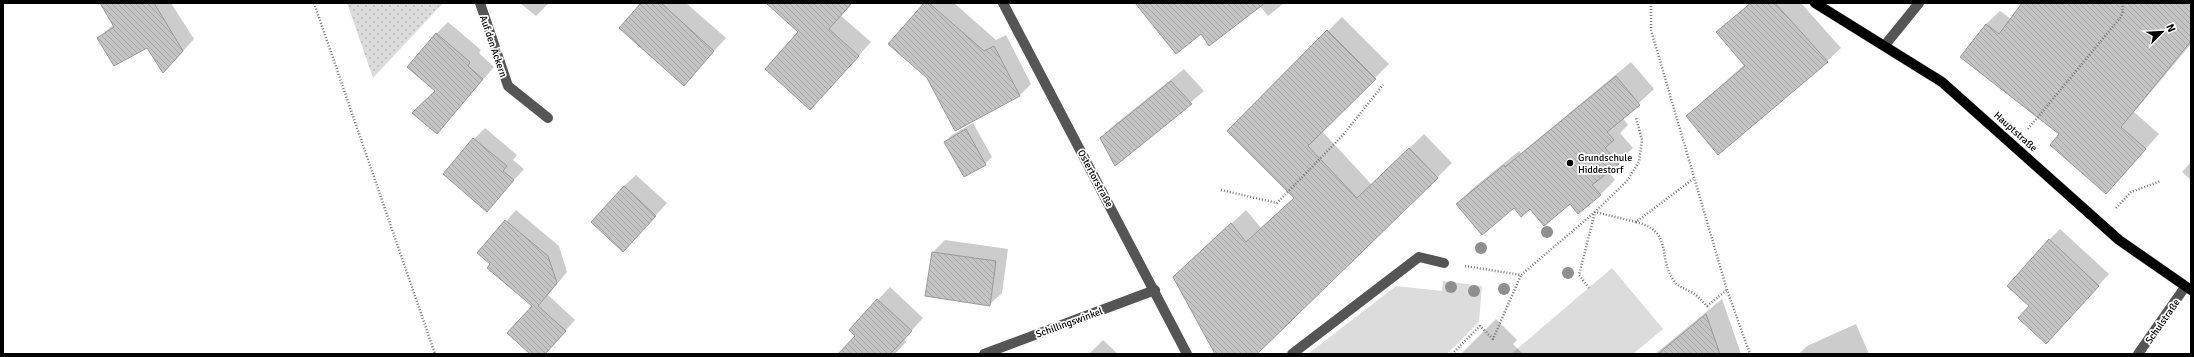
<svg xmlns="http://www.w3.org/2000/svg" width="2194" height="357" font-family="Signika,sans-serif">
<defs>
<pattern id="park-dots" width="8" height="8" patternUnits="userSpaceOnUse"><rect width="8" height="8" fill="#dcdcdc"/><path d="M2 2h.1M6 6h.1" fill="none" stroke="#bbb" stroke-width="1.8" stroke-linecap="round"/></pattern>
<pattern id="building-back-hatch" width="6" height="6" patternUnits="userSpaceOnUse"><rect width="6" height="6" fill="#c4c4c4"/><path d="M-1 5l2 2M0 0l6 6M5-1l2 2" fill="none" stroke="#a7a7a7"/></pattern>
</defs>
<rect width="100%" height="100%" fill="#fff"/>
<g fill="#dcdcdc">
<polygon points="1612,268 1663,329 1633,354 1511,354"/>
<polygon points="1443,281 1482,286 1479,322 1447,354 1308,354 1396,286 1442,291"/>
</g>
<polygon fill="url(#park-dots)" points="347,3 443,3 373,78"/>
<g fill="#0003">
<polygon points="101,3 171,3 194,39 174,61 148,47 98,38 114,24"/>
<polygon points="520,3 549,3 536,16"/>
<polygon points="642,3 686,3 726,38 684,84"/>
<polygon points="767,3 852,3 841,16 871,42 823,95 800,32"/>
<polygon points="926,3 954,3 996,40 1006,35 1031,84 1020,95"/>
<polygon points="1136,3 1284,3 1268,16 1260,6 1201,33"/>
<polygon points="1750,3 1801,3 1841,48 1827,61 1687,116 1745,64 1718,33"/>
<polygon points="2024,3 2191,3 2191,44 2134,112 2159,134 2106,193 2060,134 1986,24 2000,11 2011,19"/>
<polygon points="1342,17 1389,64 1322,131 1372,185 1424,134 1452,163 1256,354 1217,354 1189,263 1246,210 1261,228 1295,197 1228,131"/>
<polygon points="448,22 481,50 479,53 494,67 437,133 436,34"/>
<polygon points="1631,62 1654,89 1623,118 1628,125 1620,133 1633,148 1608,171 1615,180 1600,195 1570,202 1531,208 1457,204 1472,189 1519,151 1521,153"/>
<polygon points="1184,69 1204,91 1115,165 1101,138 1113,126"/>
<polygon points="973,123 992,157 985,164 945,142 952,135"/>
<polygon points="485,128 517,155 513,160 524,169 487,210 474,139"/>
<polygon points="2191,162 2191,180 2182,172"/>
<polygon points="636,175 667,203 635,238 624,186"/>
<polygon points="516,210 559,246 567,272 548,295 575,320 544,354 532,354 534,306 479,253"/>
<polygon points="2060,229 2109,274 2057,331 2030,306 2049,240"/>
<polygon points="945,240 1008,249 1002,293 989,305 926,296 933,252"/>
<polygon points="890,287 923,318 904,339 906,342 895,354 850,354 856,336 850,330"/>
<polygon points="1722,299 1741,354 1655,354"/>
<polygon points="1496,319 1517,340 1513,344 1523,354 1461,354"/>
<polygon points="1856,324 1869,354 1799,354 1807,346"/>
<polygon points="1103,340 1118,354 1089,354"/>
</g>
<g fill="url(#building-back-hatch)" stroke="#999">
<polygon points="100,3 154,3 183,51 163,73 147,48 114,66 97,38 114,27"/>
<polygon points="641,3 661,3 714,51 684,86 619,28"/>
<polygon points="766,3 852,3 829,29 859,56 810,110 765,69 798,32"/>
<polygon points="924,3 929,3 984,51 994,46 1020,96 955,131 927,78 888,44"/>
<polygon points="1135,3 1265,3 1209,46 1201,34 1176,54"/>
<polygon points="1751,3 1775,3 1828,62 1718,155 1686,116 1745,66 1716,32"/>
<polygon points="2022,3 2191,3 2191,41 2121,127 2146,149 2106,194 2050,145 2059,134 1960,57 1986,24 1999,34"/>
<polygon points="1327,30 1376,79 1308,146 1357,198 1409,148 1438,178 1257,354 1215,354 1173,277 1231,223 1246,242 1294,198 1227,131"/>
<polygon points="436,33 470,62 468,66 483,79 437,134 412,113 435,91 407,67"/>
<polygon points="1616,76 1640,105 1607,132 1614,140 1605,148 1619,164 1592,185 1601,195 1578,214 1570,204 1544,226 1530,209 1521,217 1514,208 1482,235 1456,204 1504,165 1505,167"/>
<polygon points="1171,81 1192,104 1115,166 1100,138"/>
<polygon points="966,129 986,165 964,177 944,142"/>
<polygon points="473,138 507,166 503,171 514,180 487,212 443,174"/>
<polygon points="624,186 656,216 623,252 591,222"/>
<polygon points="505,220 548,256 557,283 538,306 566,331 545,354 530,354 507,333 532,306 487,268 490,264 477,253"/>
<polygon points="2049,239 2099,286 2046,344 2018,318 2029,306 2007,286"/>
<polygon points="932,252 996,261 990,306 925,296"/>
<polygon points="877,299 912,331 890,354 838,354 855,336 849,330"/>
<polygon points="1706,314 1720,354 1658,354"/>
</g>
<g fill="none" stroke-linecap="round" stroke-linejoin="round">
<g stroke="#dbdbdb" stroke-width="11">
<polyline id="major" points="1815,3 1942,82 2119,240 2191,290"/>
</g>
<g stroke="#777" stroke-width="2.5" stroke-dasharray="1 2" stroke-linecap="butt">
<polyline points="314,3 435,354"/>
<polyline points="1651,3 1651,30 1727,290 1750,354"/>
<polyline points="2028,129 2120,18 2123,11 2122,3"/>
<polyline points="1221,190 1277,203 1343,135 1383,85"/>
<polyline points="2116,208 2131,192 2161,181"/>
<path d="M1636 222C1675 232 1656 258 1675 282 1680 288 1686 289 1693 293 1698 296 1702 301 1707 306L1727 290"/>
<polyline points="1465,266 1521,275 1595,212 1636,222 1693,179"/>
<polyline points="1589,288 1579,275 1595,212 1627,181 1639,162 1642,140 1636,118"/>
<polyline points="1452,354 1480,326 1493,339 1521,275"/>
</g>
<g stroke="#555" stroke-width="10">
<polyline points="480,3 508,86 548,118"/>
<polyline points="1003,3 1187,354"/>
<polyline points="1885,45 1919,3"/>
<polyline points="984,354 1155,290"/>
<polyline points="1292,354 1419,257 1444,263"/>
<polyline points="2138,354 2185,287"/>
</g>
<use href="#major" stroke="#000" stroke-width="10"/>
</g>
<g fill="#8f8f8f">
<circle cx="1547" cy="232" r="6"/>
<circle cx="1481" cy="248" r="6"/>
<circle cx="1568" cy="273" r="6"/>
<circle cx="1451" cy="287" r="6"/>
<circle cx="1504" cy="289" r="6"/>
<circle cx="1474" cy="291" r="6"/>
</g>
<circle fill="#000" stroke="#fff" stroke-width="1.5" cx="1570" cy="163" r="4"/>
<g text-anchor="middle" stroke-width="3.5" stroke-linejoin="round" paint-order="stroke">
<g font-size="10" fill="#000" stroke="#fff">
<text transform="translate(494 46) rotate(71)" y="4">Auf den Äckern</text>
<text transform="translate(2016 131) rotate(42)" y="4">Hauptstraße</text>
<text transform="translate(1096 178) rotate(62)" y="4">Ostertorstraße</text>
<text transform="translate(2162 321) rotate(-55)" y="4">Schulstraße</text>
<text transform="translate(1069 322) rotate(-20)" y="4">Schillingswinkel</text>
</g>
<g font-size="10" fill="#000" stroke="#fff" text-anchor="start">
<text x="1578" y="161">Grundschule<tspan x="1578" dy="12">Hiddestorf</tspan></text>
</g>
</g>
<rect width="2194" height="357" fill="none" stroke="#000000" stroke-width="8"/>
<g transform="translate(2162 32) rotate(66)" stroke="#ffffff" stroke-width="3" paint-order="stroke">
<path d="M0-3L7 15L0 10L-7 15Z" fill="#000000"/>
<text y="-6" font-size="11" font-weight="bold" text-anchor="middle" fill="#000000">N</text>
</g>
</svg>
